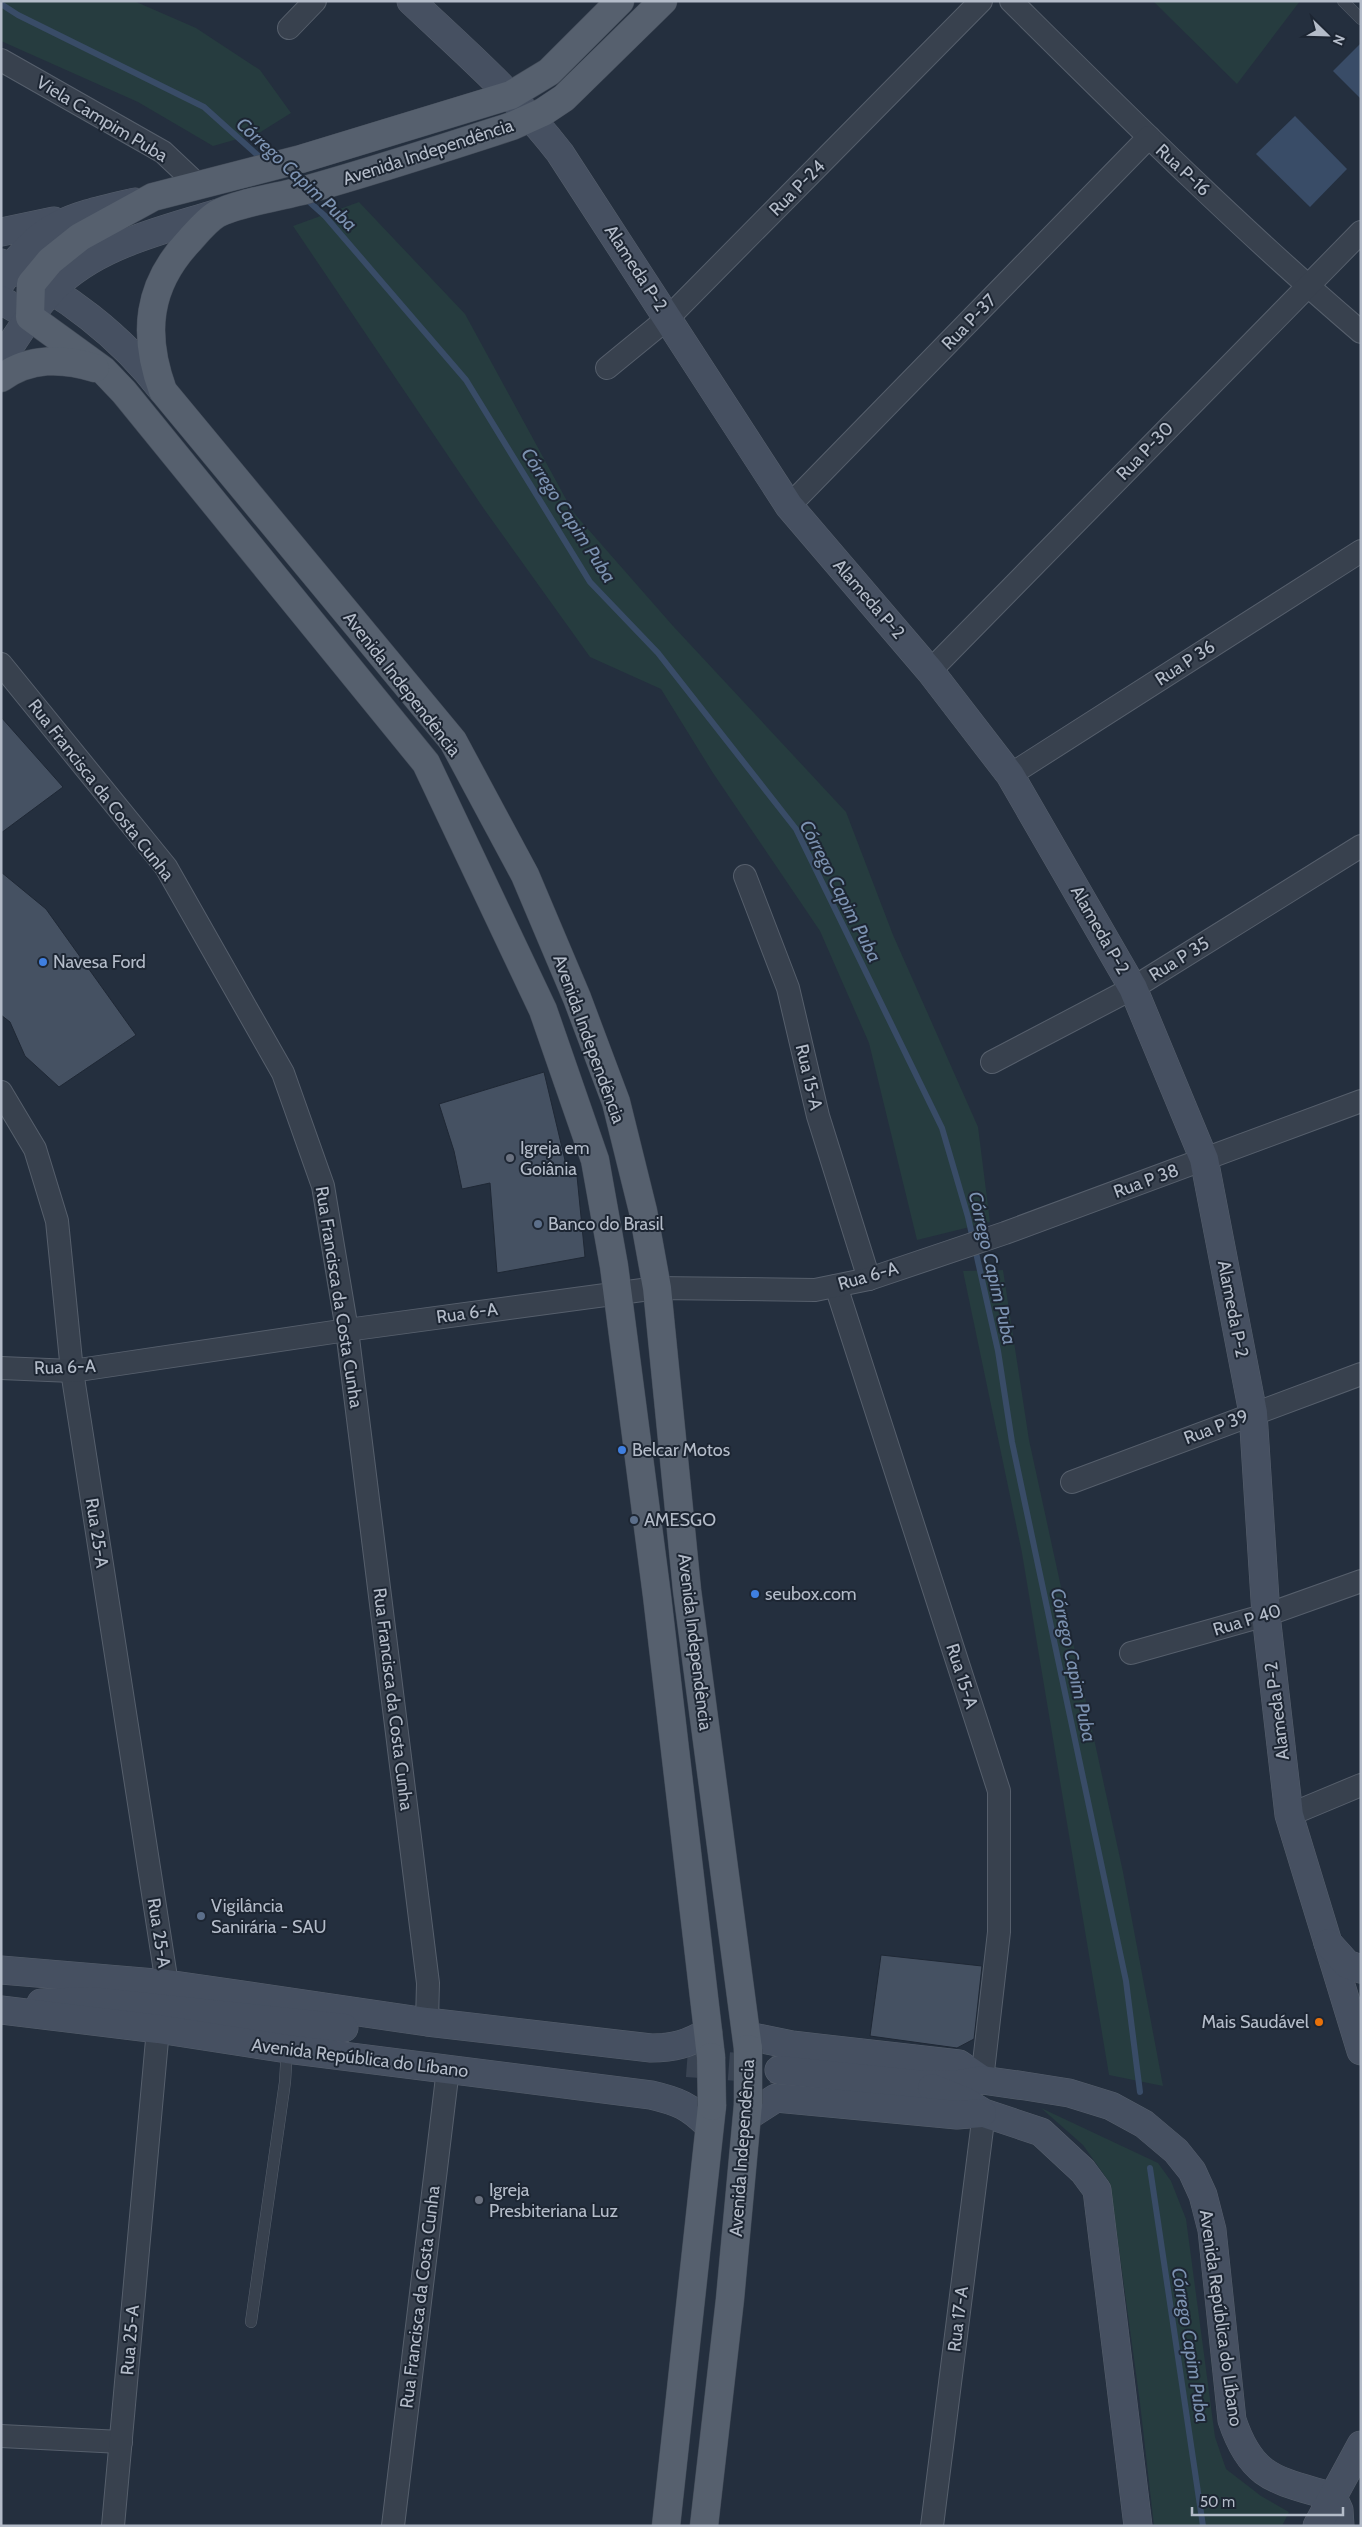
<svg xmlns="http://www.w3.org/2000/svg" width="1362" height="2527" font-family="Cabin,sans-serif">
<rect width="100%" height="100%" fill="#242f3e"/>
<g fill="#263c3f">
<polygon points="1,1 134,1 196,28 260,70 291,113 259,133 213,146 138,102 1,41"/>
<polygon points="1153,1 1300,1 1237,84"/>
<polygon points="359,202 465,314 573,512 673,626 846,812 893,935 978,1127 990,1222 917,1240 869,1043 820,931 713,773 661,689 590,657 484,509 293,226"/>
<polygon points="1003,1270 1029,1440 1123,1872 1163,2086 1109,2075 1022,1553 963,1271"/>
<polygon points="1041,2108 1158,2163 1171,2181 1186,2219 1215,2437 1226,2469 1261,2496 1289,2512 1282,2526 1154,2526 1140,2403 1110,2183 1083,2145"/>
</g>
<g fill="#394c67">
<polygon points="1361,43 1361,99 1333,71"/>
<polygon points="1295,116 1347,169 1310,207 1256,154"/>
</g>
<g fill="none" stroke-linecap="round" stroke-linejoin="round">
<g stroke="#394c67" stroke-width="6">
<polyline points="1,4 18,15 204,107 264,161"/>
<polyline points="305,198 325,216 466,380 590,582 658,653 796,829 942,1128 968,1217 998,1351 1012,1442 1126,1981 1140,2092"/>
<polyline points="1150,2168 1203,2526"/>
</g>
</g>
<g fill="#455162" stroke="#1f2835">
<polygon points="1,717 63,787 1,833"/>
<polygon points="1,872 46,909 136,1035 59,1087 25,1056 10,1022 1,1015"/>
<polygon points="544,1072 569,1177 577,1176 585,1257 497,1273 490,1183 462,1189 454,1151 439,1104"/>
<polygon points="881,1955 982,1966 974,2039 957,2048 870,2036"/>
</g>
<g fill="none" stroke-linecap="round" stroke-linejoin="round">
<polyline stroke="#3a4453" stroke-width="28" stroke-dasharray="28 14" stroke-linecap="butt" points="687,2063 779,2070"/>
<g stroke="#565f6c" stroke-width="12">
<g id="lane">
<polyline points="1343,1 1361,19"/>
<polyline points="251,2322 285,2082 287,2049"/>
</g>
</g>
<g stroke="#565f6c" stroke-width="24">
<g id="street">
<path d="M1011 1C1125 114 1239 228 1361 332"/>
<polyline points="289,28 315,1"/>
<polyline points="1,60 163,152 198,185"/>
<polyline points="607,368 668,318 981,1"/>
<polyline points="789,506 1149,137"/>
<polyline points="1,664 166,867 283,1073 323,1186 347,1330 428,1983 427,2022"/>
<polyline points="930,671 1361,232"/>
<polyline points="1010,775 1361,551"/>
<polyline points="745,876 788,988 818,1116 869,1279"/>
<polyline points="992,1062 1133,988 1361,846"/>
<polyline points="1,1092 35,1149 57,1221 72,1371 167,1984"/>
<polyline points="836,1286 999,1791 999,1932 982,2080"/>
<polyline points="1,1368 72,1371 347,1330 657,1288 815,1290 869,1279 1005,1233 1361,1101"/>
<polyline points="1072,1482 1361,1374"/>
<polyline points="1131,1653 1266,1615 1361,1581"/>
<polyline points="1289,1815 1361,1785"/>
<polyline points="1,2436 121,2442"/>
<polyline points="113,2526 158,2029"/>
<polyline points="393,2526 448,2069"/>
<polyline points="932,2526 984,2113"/>
</g>
</g>
<g stroke="#565f6c" stroke-width="29">
<g id="secondary">
<path d="M411 1C463 50 516 96 560 153L789 506 930 671 1010 775 1133 988 1204 1159 1253 1413 1266 1615 1289 1815 1361 2051"/>
<polyline points="1,232 54,221"/>
<path d="M1 263C63 291 122 337 163 391"/>
<path d="M2 281C40 222 71 217 135 202"/>
<polyline points="1,300 30,317"/>
<path d="M1 361C16 336 32 311 52 290 95 245 161 231 218 213"/>
<polyline points="1328,1943 1347,1964 1361,1969"/>
<path d="M1 1970 167 1984 427 2022 651 2048C674 2048 688 2044 708 2032"/>
<polyline points="41,2003 90,2001 344,2028"/>
<path d="M1 2010 158 2029 287 2049 651 2095C677 2101 690 2106 709 2126"/>
<polyline points="748,2036 792,2045 959,2064 982,2080"/>
<path d="M779 2070 924 2085 959 2084 982 2080 1025 2086 1069 2093 1111 2106 1144 2124 1176 2151 1192 2171 1203 2195 1212 2230 1232 2420C1252 2480 1277 2480 1333 2497L1339 2510 1340 2526"/>
<polyline points="932,2088 966,2102 984,2113 1041,2132 1083,2171 1097,2190 1138,2526"/>
<polyline points="748,2116 776,2098 957,2115 982,2113"/>
<polyline points="1317,2526 1361,2445"/>
</g>
</g>
<g stroke="#414a57" stroke-width="29">
<g id="primary">
<polyline points="620,1 549,72 511,95 301,159 153,197 80,237 50,261 31,284 30,317 103,370 124,392 426,763 543,1010 595,1160 614,1266 657,1596 711,2057"/>
<path d="M663 1 564 98 543 112 512 126C444 148 377 170 309 189 285 196 236 203 217 214 207 220 198 231 190 240 147 285 142 334 163 391L453 741 525 875 577 998 616 1102 643 1211 657 1288 687 1590 748 2049"/>
<path d="M1 378C30 357 62 358 95 368"/>
<polyline points="666,2526 712,2106"/>
<polyline points="704,2526 730,2299 748,2104"/>
</g>
</g>
<use href="#lane" stroke="#38414e" stroke-width="11"/>
<use href="#street" stroke="#38414e" stroke-width="22"/>
<use href="#secondary" stroke="#465061" stroke-width="28"/>
<use href="#primary" stroke="#56606e" stroke-width="28"/>
<g stroke="#414a57" stroke-width="29" stroke-linecap="butt">
<g id="primary-bridge">
<polyline points="711,2057 712,2106"/>
<polyline points="748,2104 748,2049"/>
</g>
</g>
<use href="#primary-bridge" stroke="#56606e" stroke-width="28"/>
</g>
<g fill="#3f7fe0" stroke="#1d2633" stroke-width="2">
<circle cx="43" cy="962" r="5"/>
<circle cx="622" cy="1450" r="5"/>
<circle cx="755" cy="1594" r="5"/>
</g>
<g fill="#6b7280" stroke="#1d2633" stroke-width="2">
<circle cx="510" cy="1158" r="5"/>
<circle cx="479" cy="2200" r="5"/>
</g>
<g fill="#5c6f8a" stroke="#1d2633" stroke-width="2">
<circle cx="538" cy="1224" r="5"/>
<circle cx="634" cy="1520" r="5"/>
<circle cx="201" cy="1916" r="5"/>
</g>
<circle fill="#e8710a" stroke="#1d2633" stroke-width="2" cx="1319" cy="2022" r="5"/>
<g text-anchor="middle" stroke-width="4" stroke-linejoin="round" paint-order="stroke">
<g font-size="18" fill="#b4bcc9" stroke="#1d2633">
<text transform="translate(102 119) rotate(31)" y="6">Viela Campim Puba</text>
<text transform="translate(428 152) rotate(-18)" y="6">Avenida Independência</text>
<text transform="translate(1183 170) rotate(43)" y="6">Rua P-16</text>
<text transform="translate(797 188) rotate(-45)" y="6">Rua P-24</text>
<text transform="translate(636 268) rotate(57)" y="6">Alameda P-2</text>
<text transform="translate(969 322) rotate(-46)" y="6">Rua P-37</text>
<text transform="translate(1145 451) rotate(-46)" y="6">Rua P-30</text>
<text transform="translate(869 599) rotate(49)" y="6">Alameda P-2</text>
<text transform="translate(1185 663) rotate(-33)" y="6">Rua P 36</text>
<text transform="translate(402 684) rotate(52)" y="6">Avenida Independência</text>
<text transform="translate(101 790) rotate(52)" y="6">Rua Francisca da Costa Cunha</text>
<text transform="translate(1100 930) rotate(60)" y="6">Alameda P-2</text>
<text transform="translate(1179 959) rotate(-32)" y="6">Rua P 35</text>
<text transform="translate(589 1039) rotate(70)" y="6">Avenida Independência</text>
<text transform="translate(809 1077) rotate(77)" y="6">Rua 15-A</text>
<text transform="translate(1146 1181) rotate(-20)" y="6">Rua P 38</text>
<text transform="translate(868 1276) rotate(-16)" y="6">Rua 6-A</text>
<text transform="translate(339 1297) rotate(81)" y="6">Rua Francisca da Costa Cunha</text>
<text transform="translate(1233 1309) rotate(79)" y="6">Alameda P-2</text>
<text transform="translate(467 1313) rotate(-8)" y="6">Rua 6-A</text>
<text transform="translate(65 1367) rotate(-2)" y="6">Rua 6-A</text>
<text transform="translate(1216 1427) rotate(-21)" y="6">Rua P 39</text>
<text transform="translate(97 1533) rotate(81)" y="6">Rua 25-A</text>
<text transform="translate(1247 1620) rotate(-17)" y="6">Rua P 40</text>
<text transform="translate(695 1642) rotate(83)" y="6">Avenida Independência</text>
<text transform="translate(962 1676) rotate(72)" y="6">Rua 15-A</text>
<text transform="translate(393 1699) rotate(83)" y="6">Rua Francisca da Costa Cunha</text>
<text transform="translate(1277 1711) rotate(-97)" y="6">Alameda P-2</text>
<text transform="translate(159 1933) rotate(81)" y="6">Rua 25-A</text>
<text transform="translate(360 2058) rotate(7)" y="6">Avenida República do Líbano</text>
<text transform="translate(742 2148) rotate(-86)" y="6">Avenida Independência</text>
<text transform="translate(420 2297) rotate(-83)" y="6">Rua Francisca da Costa Cunha</text>
<text transform="translate(1221 2318) rotate(82)" y="6">Avenida República do Líbano</text>
<text transform="translate(958 2319) rotate(-83)" y="6">Rua 17-A</text>
<text transform="translate(130 2340) rotate(-85)" y="6">Rua 25-A</text>
</g>
<g font-size="18" fill="#b4bcc9" stroke="#1d2633" text-anchor="start">
<text x="53" y="968">Navesa Ford</text>
<text x="520" y="1154">Igreja em<tspan x="520" dy="21">Goiânia</tspan></text>
<text x="548" y="1230">Banco do Brasil</text>
<text x="632" y="1456">Belcar Motos</text>
<text x="644" y="1526">AMESGO</text>
<text x="765" y="1600">seubox.com</text>
<text x="211" y="1912">Vigilância<tspan x="211" dy="21">Sanirária - SAU</tspan></text>
<text x="1309" y="2028" text-anchor="end">Mais Saudável</text>
<text x="489" y="2196">Igreja<tspan x="489" dy="21">Presbiteriana Luz</tspan></text>
</g>
<g font-size="19" font-style="italic" fill="#7c92b1" stroke="#1d2633">
<text transform="translate(297 174) rotate(43)" y="7">Córrego Capim Puba</text>
<text transform="translate(569 515) rotate(57)" y="7">Córrego Capim Puba</text>
<text transform="translate(841 891) rotate(63)" y="7">Córrego Capim Puba</text>
<text transform="translate(993 1268) rotate(77)" y="7">Córrego Capim Puba</text>
<text transform="translate(1074 1665) rotate(78)" y="7">Córrego Capim Puba</text>
<text transform="translate(1191 2345) rotate(81)" y="7">Córrego Capim Puba</text>
</g>
</g>
<rect width="1362" height="2527" fill="none" stroke="#b4bcc9" stroke-width="5"/>
<g transform="translate(1327 35) rotate(113)" stroke="#1d2633" stroke-width="4" paint-order="stroke">
<path d="M0-4L9 19L0 12L-9 19Z" fill="#b4bcc9"/>
<text y="-8" font-size="14" font-weight="bold" text-anchor="middle" fill="#b4bcc9">N</text>
</g>
<path d="M1192 2507v8h151v-8" fill="none" stroke="#b4bcc9" stroke-width="2.5"/>
<text x="1200" y="2507" font-size="15" fill="#b4bcc9" stroke="#1d2633" stroke-width="4" paint-order="stroke">50 m</text>
</svg>
